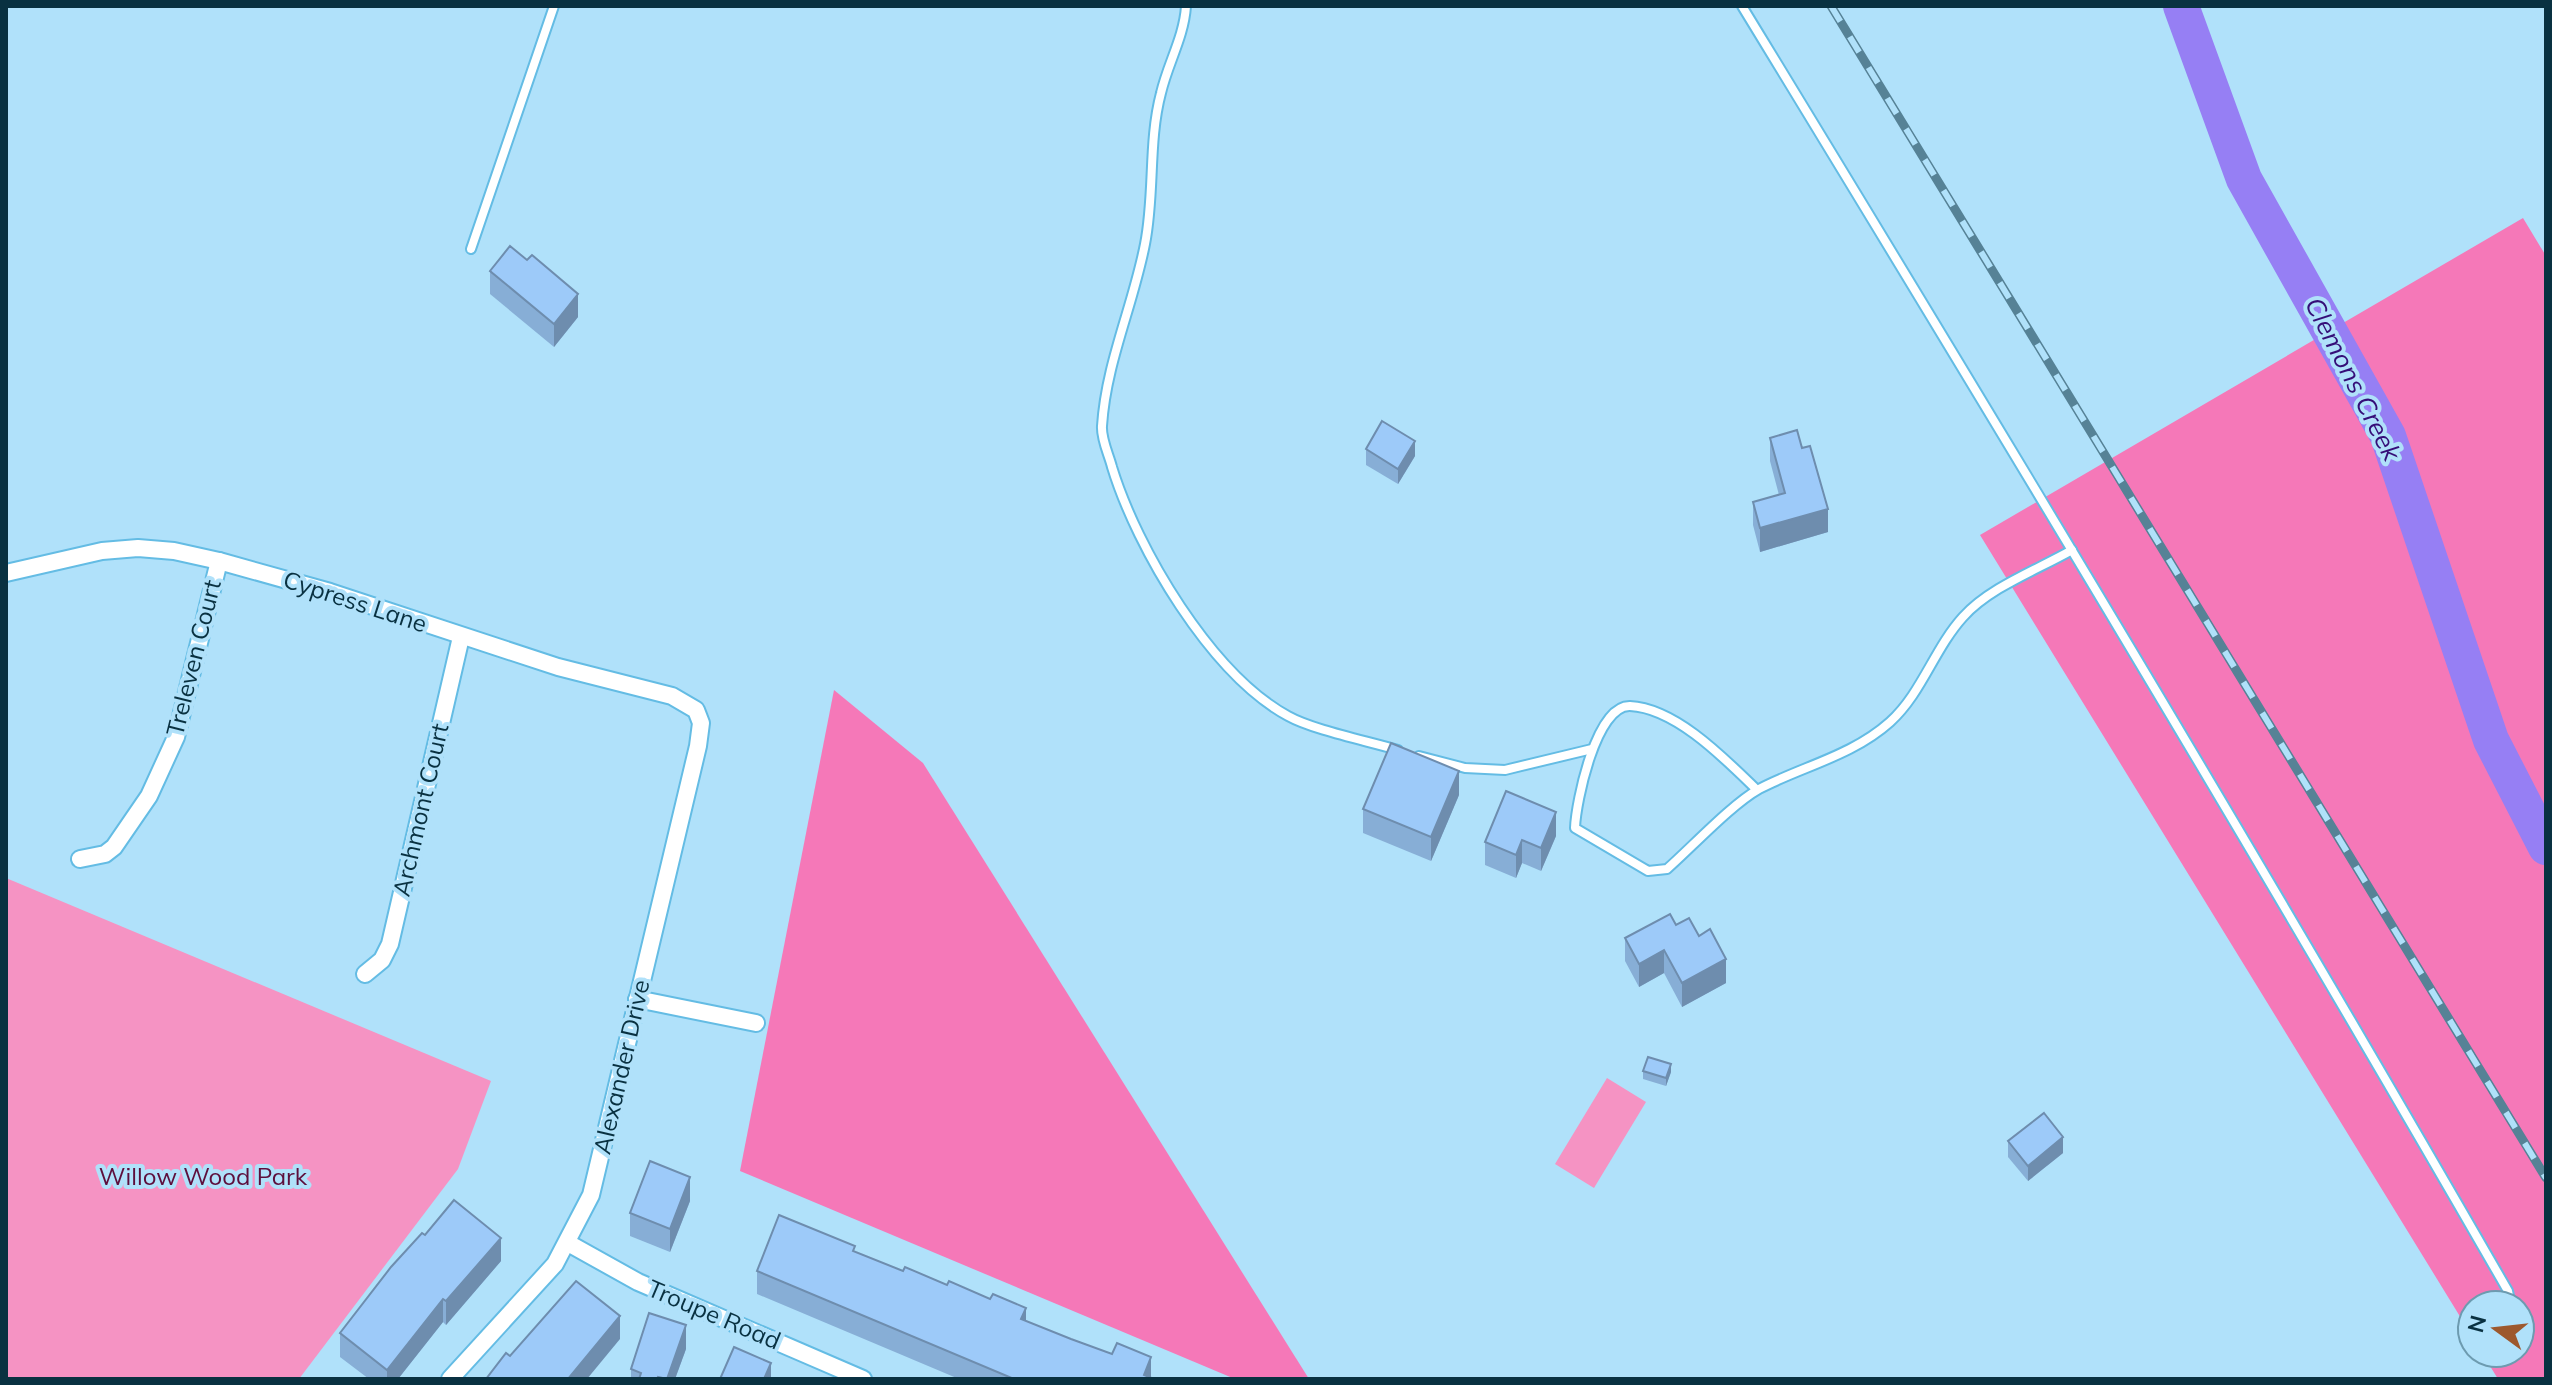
<svg xmlns="http://www.w3.org/2000/svg" width="2552" height="1385" font-family="Mulish,sans-serif">
<rect width="100%" height="100%" fill="#b0e1fa"/>
<g fill="#f593c3">
<polygon points="6,878 491,1081 458,1169 299,1379 6,1379"/>
<polygon points="1607,1078 1646,1102 1594,1188 1555,1164"/>
</g>
<g fill="#f578b8">
<polygon points="2523,218 2546,256 2546,1379 2498,1379 2482,1353 2520,1353 2520,1305 2472,1305 2472,1336 1980,535"/>
<polygon points="834,690 923,763 1309,1379 1235,1379 740,1171"/>
</g>
<g fill="none" stroke-linecap="round" stroke-linejoin="round">
<polyline stroke="#967ff4" stroke-width="36" points="2181,6 2244,179 2388,436 2491,740 2546,847"/>
<g stroke="#64bce4" stroke-width="12">
<g id="lane">
<path d="M1186 6C1184 37 1168 63 1161 93 1148 142 1155 194 1145 244 1133 306 1106 363 1102 426 1101 439 1109 455 1112 467 1137 549 1211 674 1288 716 1313 730 1368 741 1398 750"/>
<path d="M1742 6C2002 432 2259 858 2508 1291L2511 1305"/>
<polyline points="471,249 554,6"/>
<polyline points="1419,756 1465,768 1505,770 1592,749"/>
<path d="M1757 790C1726 760 1676 708 1630 706 1596 705 1576 802 1575 828L1648 871 1667 869C1692 847 1732 804 1759 789 1803 766 1852 756 1890 722 1922 693 1934 649 1963 617 1990 587 2037 570 2072 550"/>
</g>
</g>
<g stroke="#64bce4" stroke-width="20">
<g id="street">
<polyline points="6,573 102,551 138,548 174,551 219,561 330,592 558,667 672,696 696,710 701,723 698,746 591,1195 555,1264 450,1379"/>
<polyline points="80,859 105,854 114,847 149,796 176,737 219,561"/>
<polyline points="365,974 382,960 390,944 461,637"/>
<polyline points="637,999 756,1023"/>
<polyline points="568,1243 638,1282 863,1379"/>
</g>
</g>
<use href="#lane" stroke="#fff" stroke-width="8"/>
<use href="#street" stroke="#fff" stroke-width="16"/>
<g stroke="#568296" stroke-width="9">
<polyline id="rail" points="1831,6 2546,1178"/>
</g>
<use href="#rail" stroke="#b0e1fa" stroke-width="6" stroke-dasharray="18" stroke-linecap="butt"/>
</g>
<g fill="#87aed6">
<polygon points="527,260 578,317 554,347 490,294 490,271"/>
<polygon points="1770,438 1828,532 1760,552 1753,525 1753,502 1779,495 1770,461"/>
<polygon points="1366,449 1415,456 1398,484 1366,465"/>
<polygon points="1459,795 1431,861 1363,833 1363,809"/>
<polygon points="1556,836 1541,871 1522,863 1516,878 1485,865 1485,842"/>
<polygon points="1676,925 1726,983 1682,1007 1664,973 1639,987 1625,961 1625,938"/>
<polygon points="1643,1071 1671,1072 1666,1086 1643,1079"/>
<polygon points="2008,1141 2063,1153 2028,1181 2008,1157"/>
<polygon points="690,1201 670,1252 630,1236 630,1213"/>
<polygon points="425,1235 501,1261 446,1325 443,1322 398,1379 369,1379 340,1357 340,1333"/>
<polygon points="855,1252 1026,1321 1154,1379 959,1379 757,1294 757,1271"/>
<polygon points="686,1349 675,1379 631,1379 631,1369"/>
</g>
<g fill="#6e8dae">
<polygon points="578,294 578,317 554,347 554,324"/>
<polygon points="1415,441 1415,456 1398,484 1398,469"/>
<polygon points="1828,509 1828,532 1760,552 1760,528"/>
<polygon points="1459,771 1459,795 1431,861 1431,837"/>
<polygon points="1556,812 1556,836 1541,871 1541,848"/>
<polygon points="1522,840 1522,863 1516,878 1516,855"/>
<polygon points="1664,950 1664,973 1639,987 1639,964"/>
<polygon points="1726,959 1726,983 1682,1007 1682,983"/>
<polygon points="1671,1064 1671,1072 1666,1086 1666,1078"/>
<polygon points="2063,1137 2063,1153 2028,1181 2028,1166"/>
<polygon points="690,1177 690,1201 670,1252 670,1229"/>
<polygon points="501,1238 501,1261 446,1325 446,1301"/>
<polygon points="443,1299 443,1322 398,1379 387,1379 387,1370"/>
<polygon points="1026,1308 1026,1332 1021,1319"/>
<polygon points="620,1316 620,1339 587,1379 568,1379"/>
<polygon points="686,1325 686,1349 675,1379 667,1379"/>
<polygon points="1151,1357 1151,1379 1144,1375"/>
<polygon points="771,1363 771,1379 764,1379"/>
</g>
<g fill="#9dcaf9" stroke="#6e8dae" stroke-width="2">
<polygon points="510,246 527,260 532,255 578,294 554,324 490,271"/>
<polygon points="1382,421 1415,441 1398,469 1366,449"/>
<polygon points="1797,430 1802,448 1810,446 1828,509 1760,528 1753,502 1785,493 1770,438"/>
<polygon points="1391,743 1459,771 1431,837 1363,809"/>
<polygon points="1506,791 1556,812 1541,848 1522,840 1516,855 1485,842"/>
<polygon points="1670,914 1676,925 1689,918 1699,936 1710,929 1726,959 1682,983 1664,950 1639,964 1625,938"/>
<polygon points="1648,1057 1671,1064 1666,1078 1643,1071"/>
<polygon points="2044,1113 2063,1137 2028,1166 2008,1141"/>
<polygon points="650,1161 690,1177 670,1229 630,1213"/>
<polygon points="454,1200 501,1238 446,1301 443,1299 387,1370 340,1333 391,1267 422,1233 425,1235"/>
<polygon points="779,1215 855,1246 853,1251 903,1271 905,1267 947,1285 949,1281 990,1299 993,1294 1026,1308 1021,1319 1071,1339 1112,1354 1117,1343 1151,1357 1144,1375 1154,1379 1014,1379 757,1271"/>
<polygon points="576,1281 620,1316 568,1379 486,1379 506,1353 510,1356"/>
<polygon points="649,1313 686,1325 667,1379 658,1377 657,1379 639,1379 641,1373 631,1369"/>
<polygon points="734,1347 771,1363 764,1379 720,1379"/>
</g>
<g text-anchor="middle" stroke-width="8" stroke-linejoin="round" paint-order="stroke">
<g font-size="24" fill="#093141" stroke="#b0e1fa">
<text transform="translate(355 602) rotate(18)" y="8">Cypress Lane</text>
<text transform="translate(194 658) rotate(-76)" y="8">Treleven Court</text>
<text transform="translate(421 810) rotate(-77)" y="8">Archmont Court</text>
<text transform="translate(622 1067) rotate(-77)" y="8">Alexander Drive</text>
<text transform="translate(714 1315) rotate(23)" y="8">Troupe Road</text>
</g>
<g font-size="24" fill="#5d0e3c" stroke="#b0e1fa">
<text x="203" y="1185">Willow Wood Park</text>
</g>
<g font-size="26" font-style="italic" fill="#350e78" stroke="#b0e1fa">
<text transform="translate(2353 379) rotate(63)" y="9">Clemons Creek</text>
</g>
</g>
<rect width="2552" height="1385" fill="none" stroke="#093141" stroke-width="16"/>
<g transform="translate(2496 1329) rotate(285)"><circle r="38" fill="#b0e1fa" stroke="#6d9bb0" stroke-width="2"/>
<path d="M0-6L14 30L0 20L-14 30Z" fill="#9d582d"/>
<text y="-12" font-size="22" font-weight="bold" text-anchor="middle" fill="#093141">N</text>
</g>
</svg>
